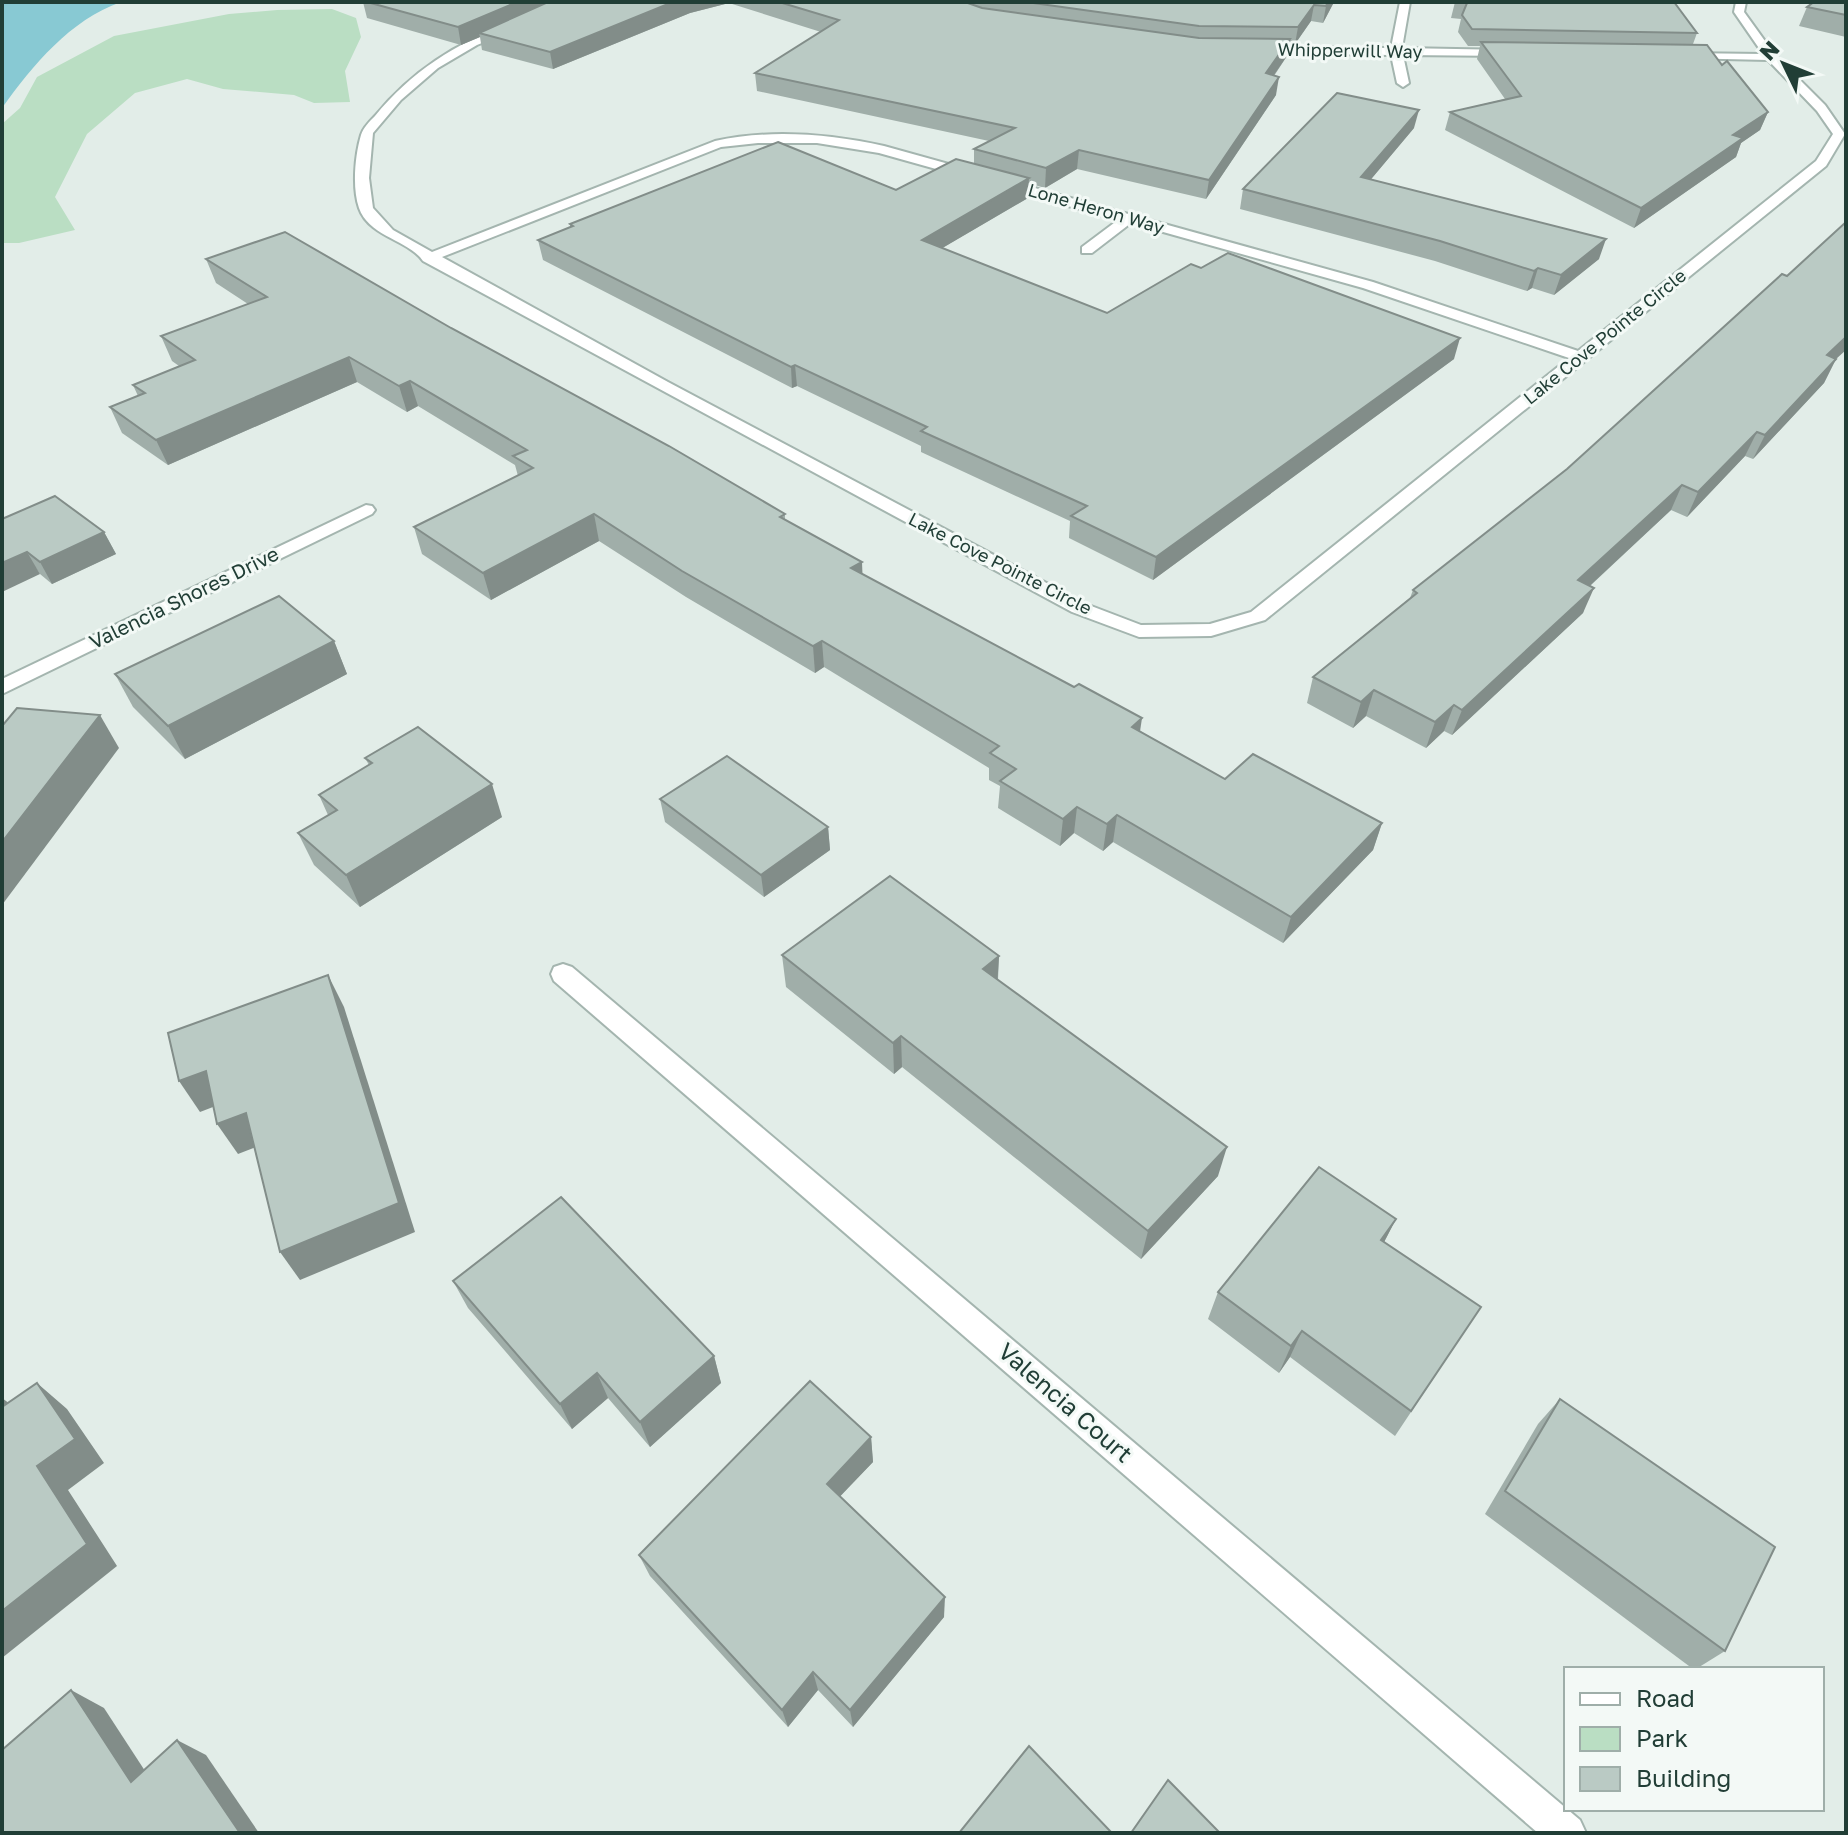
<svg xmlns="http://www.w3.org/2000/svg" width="1848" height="1835" font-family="'Golos Text',sans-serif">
<rect width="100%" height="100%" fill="#e2ede8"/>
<polygon fill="#badec3" points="332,9 356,18 361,37 345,71 350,102 314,103 294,95 223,89 187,79 135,93 87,134 55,197 75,230 19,243 2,243 2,124 20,108 37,77 114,36 229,14 277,10"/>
<path fill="#88c9d3" d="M2 2H121C70 20 33 65 2 108Z"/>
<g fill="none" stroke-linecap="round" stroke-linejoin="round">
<g stroke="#a4b5af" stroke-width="4">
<g id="minor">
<polygon points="1400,2 1410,2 1402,48 1510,50 1516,53 1510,56 1403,55 1409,83 1403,87 1397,83 1391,55 1258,53 1252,50 1258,47 1391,48"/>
<path d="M1736 2H1746L1744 12 1775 55 1825 105 1845 134 1826 166 1265 620 1211 636 1139 637 1072 612 423 261C409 240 369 237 359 208 352 188 355 155 361 135 363 128 370 121 375 116 410 73 457 41 510 25L514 26V30L477 45 438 68 401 100 373 133 369 178 373 208 393 230 432 252 715 141C770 129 830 134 884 146L1373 282 1578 351 1816 161 1833 134 1817 111 1768 60 1678 58 1676 56 1682 53 1763 54 1734 12ZM758 143H817L879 153 1118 220 1082 247V253H1092L1131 223 1363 288 1569 358 1251 612 1210 624 1141 625 1086 604 668 382 442 257 721 147Z"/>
<polygon points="366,505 372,506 375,510 372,514 2,694 2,679"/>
<polygon points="563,964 572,967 1580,1820 1586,1833 1538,1833 554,981 551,974 554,967"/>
</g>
</g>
<use href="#minor" fill="#fff" fill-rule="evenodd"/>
</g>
<g fill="#a0aea9">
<polygon points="363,2 1334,2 1323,23 1311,21 1295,44 1289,44 1287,56 1274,76 1276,95 1206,199 1077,169 1045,188 1028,183 1028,198 942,248 1107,313 1454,359 1153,580 1069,538 1070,521 921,452 921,446 797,386 792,388 543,260 538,240 570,228 570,224 896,190 974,163 974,149 989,141 757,91 755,73 821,32 729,3 690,13 553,69 482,50 480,37 461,45 367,18"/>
<polygon points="1455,2 1674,2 1697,33 1693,44 1722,65 1768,112 1760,130 1741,143 1736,157 1634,228 1445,130 1450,112 1505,99 1477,59 1480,46 1468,46 1458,32 1461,19 1451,18"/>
<polygon points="1846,2 1846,37 1799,26 1807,7"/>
<polygon points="1414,128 1371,179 1599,259 1554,295 1532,288 1527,291 1435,261 1240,209 1243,189"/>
<polygon points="206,259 451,328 785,514 785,520 862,574 1225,779 1382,823 1373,850 1283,943 1113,842 1103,851 1074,833 1060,846 998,808 1000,786 989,780 989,768 824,667 815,673 686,597 599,541 491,600 422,554 414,527 518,476 515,465 418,406 407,412 357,382 168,465 122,433 110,407 138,396 133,385 179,366 172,361 161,336 248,304 216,283"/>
<polygon points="1836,359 1824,383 1753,459 1745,456 1687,517 1671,510 1590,586 1583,613 1452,735 1444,731 1426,748 1366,716 1353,728 1307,703 1313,677 1410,598 1413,590"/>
<polygon points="2,519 104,532 116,554 52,584 40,574"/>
<polygon points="334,641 347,674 185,759 133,707 115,674"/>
<polygon points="365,758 502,817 360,907 314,865 298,833 328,815 319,795 369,765"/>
<polygon points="660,799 828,827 830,850 764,897 665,822"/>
<polygon points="782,955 999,956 998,980 1218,1176 1141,1259 902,1067 894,1074 786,987"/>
<polygon points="1396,1219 1384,1242 1481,1307 1395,1436 1290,1357 1279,1373 1208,1319 1218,1292"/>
<polygon points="453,1281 714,1356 721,1383 650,1447 608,1398 572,1429 468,1308"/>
<polygon points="1560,1399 1725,1651 1696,1669 1693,1669 1485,1514 1538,1424"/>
<polygon points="871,1437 873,1462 840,1496 944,1617 853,1727 818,1690 788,1727 650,1576 639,1555"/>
</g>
<g fill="#828d89">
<polygon points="517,2 559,2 479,33 480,37 461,45 458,27"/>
<polygon points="673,2 729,3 690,13 553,69 550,52"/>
<polygon points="1328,2 1334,2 1323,23 1326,6"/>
<polygon points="1314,5 1311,21 1295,44 1298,27"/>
<polygon points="1290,39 1287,56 1263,91 1266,73"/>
<polygon points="1279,77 1276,95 1206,199 1209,180"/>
<polygon points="1419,110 1414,128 1357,196 1361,177"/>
<polygon points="1768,112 1760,130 1741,143 1736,157 1634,228 1641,208 1733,135"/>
<polygon points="1079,150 1077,169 1045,188 1046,168"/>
<polygon points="1029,178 1028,198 922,260 922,240"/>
<polygon points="1606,239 1599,259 1554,295 1561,275"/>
<polygon points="1538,268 1532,288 1527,291 1534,271"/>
<polygon points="1846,337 1846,350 1836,359 1824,383 1753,459 1765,435 1827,355"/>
<polygon points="1460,338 1454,359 1153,580 1156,557"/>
<polygon points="349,357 357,382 168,465 156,440"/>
<polygon points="795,365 797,386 792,388 791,367"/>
<polygon points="410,381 418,406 407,412 399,386"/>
<polygon points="1757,432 1745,456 1687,517 1698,492"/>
<polygon points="1682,485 1671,510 1568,606 1578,580"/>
<polygon points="594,514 599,541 491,600 483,573"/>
<polygon points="104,532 116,554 52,584 40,562"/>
<polygon points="27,552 40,574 2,592 2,563"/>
<polygon points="862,562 863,588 851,568"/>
<polygon points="1594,588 1583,613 1452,735 1462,710"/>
<polygon points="334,641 347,674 185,759 168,726"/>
<polygon points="822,641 824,667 815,673 813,646"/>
<polygon points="1374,690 1366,716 1353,728 1361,702"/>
<polygon points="1454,705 1444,731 1426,748 1435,722"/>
<polygon points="100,715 119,748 2,905 2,842"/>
<polygon points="1142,718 1138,745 1132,727"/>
<polygon points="492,784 502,817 360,907 346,875"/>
<polygon points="1077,807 1074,833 1060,846 1063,819"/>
<polygon points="1117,815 1113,842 1103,851 1107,824"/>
<polygon points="1382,823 1373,850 1283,943 1291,917"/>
<polygon points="828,827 830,850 764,897 761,875"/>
<polygon points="999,956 997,988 983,969"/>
<polygon points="328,975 344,1007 415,1232 300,1280 280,1252"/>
<polygon points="901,1036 902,1067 894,1074 893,1043"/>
<polygon points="206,1071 226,1102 200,1112 179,1081"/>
<polygon points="246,1113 266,1143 238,1154 217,1124"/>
<polygon points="1227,1147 1218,1176 1141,1259 1148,1231"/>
<polygon points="1396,1219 1381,1248 1381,1240"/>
<polygon points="1302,1331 1290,1357 1279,1373 1291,1346"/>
<polygon points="714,1356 721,1383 650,1447 640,1422"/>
<polygon points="597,1373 608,1398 572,1429 560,1404"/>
<polygon points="37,1383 67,1409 104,1463 68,1490 117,1566 2,1658 2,1611 37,1466"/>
<polygon points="2,1398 14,1407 2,1412"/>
<polygon points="871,1437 873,1462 830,1507 827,1484"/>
<polygon points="945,1597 944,1617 853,1727 850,1710"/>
<polygon points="813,1672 818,1690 788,1727 782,1710"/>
<polygon points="71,1690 104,1708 162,1797 131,1782"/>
<polygon points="177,1740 206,1755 259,1833 240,1833"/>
</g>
<g fill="#bacac4" stroke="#828d89" stroke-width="2">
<polygon points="367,2 517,2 458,27"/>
<polygon points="548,2 673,2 550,52 479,33"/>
<polygon points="779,2 965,2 982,8 1199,38 1290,39 1266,73 1279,77 1209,180 1079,150 1046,168 974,149 1015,128 755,73 839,20"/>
<polygon points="1026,2 1328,2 1326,6 1314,5 1298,27 1199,26"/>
<polygon points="1460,2 1674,2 1697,33 1472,29 1462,15 1467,3"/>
<polygon points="1814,2 1846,2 1846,15 1807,7"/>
<polygon points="1481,42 1707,45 1722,65 1727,61 1768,112 1733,135 1743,138 1641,208 1450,112 1521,96"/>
<polygon points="1337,93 1419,110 1361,177 1606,239 1561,275 1538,268 1534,271 1440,241 1243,189"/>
<polygon points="778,142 896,190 956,159 1029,178 922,240 1107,313 1191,264 1201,268 1228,253 1460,338 1156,557 1071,516 1087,506 921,431 927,427 795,365 791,367 538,240 573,226 570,224"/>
<polygon points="1846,222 1846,337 1827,355 1836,359 1765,435 1757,432 1698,492 1682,485 1578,580 1594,588 1462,710 1454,705 1435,722 1374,690 1361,702 1313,677 1417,593 1413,590 1567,469 1782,274 1787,276"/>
<polygon points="285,232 451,328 669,446 785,514 780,517 862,562 851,568 1074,687 1079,684 1142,718 1132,727 1225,779 1253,754 1382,823 1291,917 1117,815 1107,824 1077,807 1063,819 1000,781 1016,769 990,753 999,746 822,641 813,646 682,571 594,514 483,573 414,527 533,468 513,456 527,450 410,381 399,386 349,357 156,440 110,407 145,393 133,385 195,360 161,336 267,297 206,259"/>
<polygon points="55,496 104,532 40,562 27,552 2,563 2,519"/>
<polygon points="279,596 334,641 168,726 115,674"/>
<polygon points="17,708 100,715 2,842 2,726"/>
<polygon points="418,727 492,784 346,875 298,833 337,810 319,795 372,763 365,758"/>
<polygon points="727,756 828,827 761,875 660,799"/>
<polygon points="890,876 999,956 983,969 1227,1147 1148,1231 901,1036 893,1043 782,955"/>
<polygon points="328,975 399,1203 280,1252 246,1113 217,1124 206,1071 179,1081 168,1033"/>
<polygon points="1319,1167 1396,1219 1381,1240 1481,1307 1411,1411 1302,1331 1291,1346 1218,1292"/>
<polygon points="561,1197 714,1356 640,1422 597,1373 560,1404 453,1281"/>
<polygon points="810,1381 871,1437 827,1484 945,1597 850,1710 813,1672 782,1710 639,1555"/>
<polygon points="37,1383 75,1439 37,1466 87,1544 2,1611 2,1407"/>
<polygon points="1560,1399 1775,1547 1725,1651 1505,1491"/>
<polygon points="71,1690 131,1782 177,1740 240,1833 2,1833 2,1750"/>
<polygon points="1029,1746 1112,1833 959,1833"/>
<polygon points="1168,1780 1220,1833 1131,1833"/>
</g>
<g text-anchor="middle" stroke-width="6" stroke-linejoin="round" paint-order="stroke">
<g font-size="18" fill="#213e36" stroke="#f3f9f6">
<text transform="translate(1350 51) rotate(1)" y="6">Whipperwill Way</text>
<text transform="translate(1096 209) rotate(16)" y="6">Lone Heron Way</text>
<text transform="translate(1605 337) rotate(-39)" y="6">Lake Cove Pointe Circle</text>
<text transform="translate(1000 564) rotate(27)" y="6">Lake Cove Pointe Circle</text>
</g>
<g font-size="20" fill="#213e36" stroke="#f3f9f6">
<text transform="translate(184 598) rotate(-26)" y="7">Valencia Shores Drive</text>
</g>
<g font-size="24" fill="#213e36" stroke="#f3f9f6">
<text transform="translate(1065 1403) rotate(41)" y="8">Valencia Court</text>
</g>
</g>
<rect width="1848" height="1835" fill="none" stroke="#213e36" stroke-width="8"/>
<rect x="1564" y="1667" width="260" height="144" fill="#f3f9f6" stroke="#9faea9" stroke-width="2"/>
<rect x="1580" y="1693" width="40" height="12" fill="#ffffff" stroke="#9faea9" stroke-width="2"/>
<text x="1636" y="1707" font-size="24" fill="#213e36">Road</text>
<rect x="1580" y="1727" width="40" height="24" fill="#badec3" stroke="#9faea9" stroke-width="2"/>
<text x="1636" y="1747" font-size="24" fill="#213e36">Park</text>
<rect x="1580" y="1767" width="40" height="24" fill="#bacac4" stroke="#9faea9" stroke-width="2"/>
<text x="1636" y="1787" font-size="24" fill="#213e36">Building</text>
<g transform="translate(1784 64) rotate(313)" stroke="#f3f9f6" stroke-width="6" paint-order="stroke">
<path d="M0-6L14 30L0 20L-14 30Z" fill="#213e36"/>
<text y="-12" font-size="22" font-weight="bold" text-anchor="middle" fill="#213e36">N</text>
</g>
</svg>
